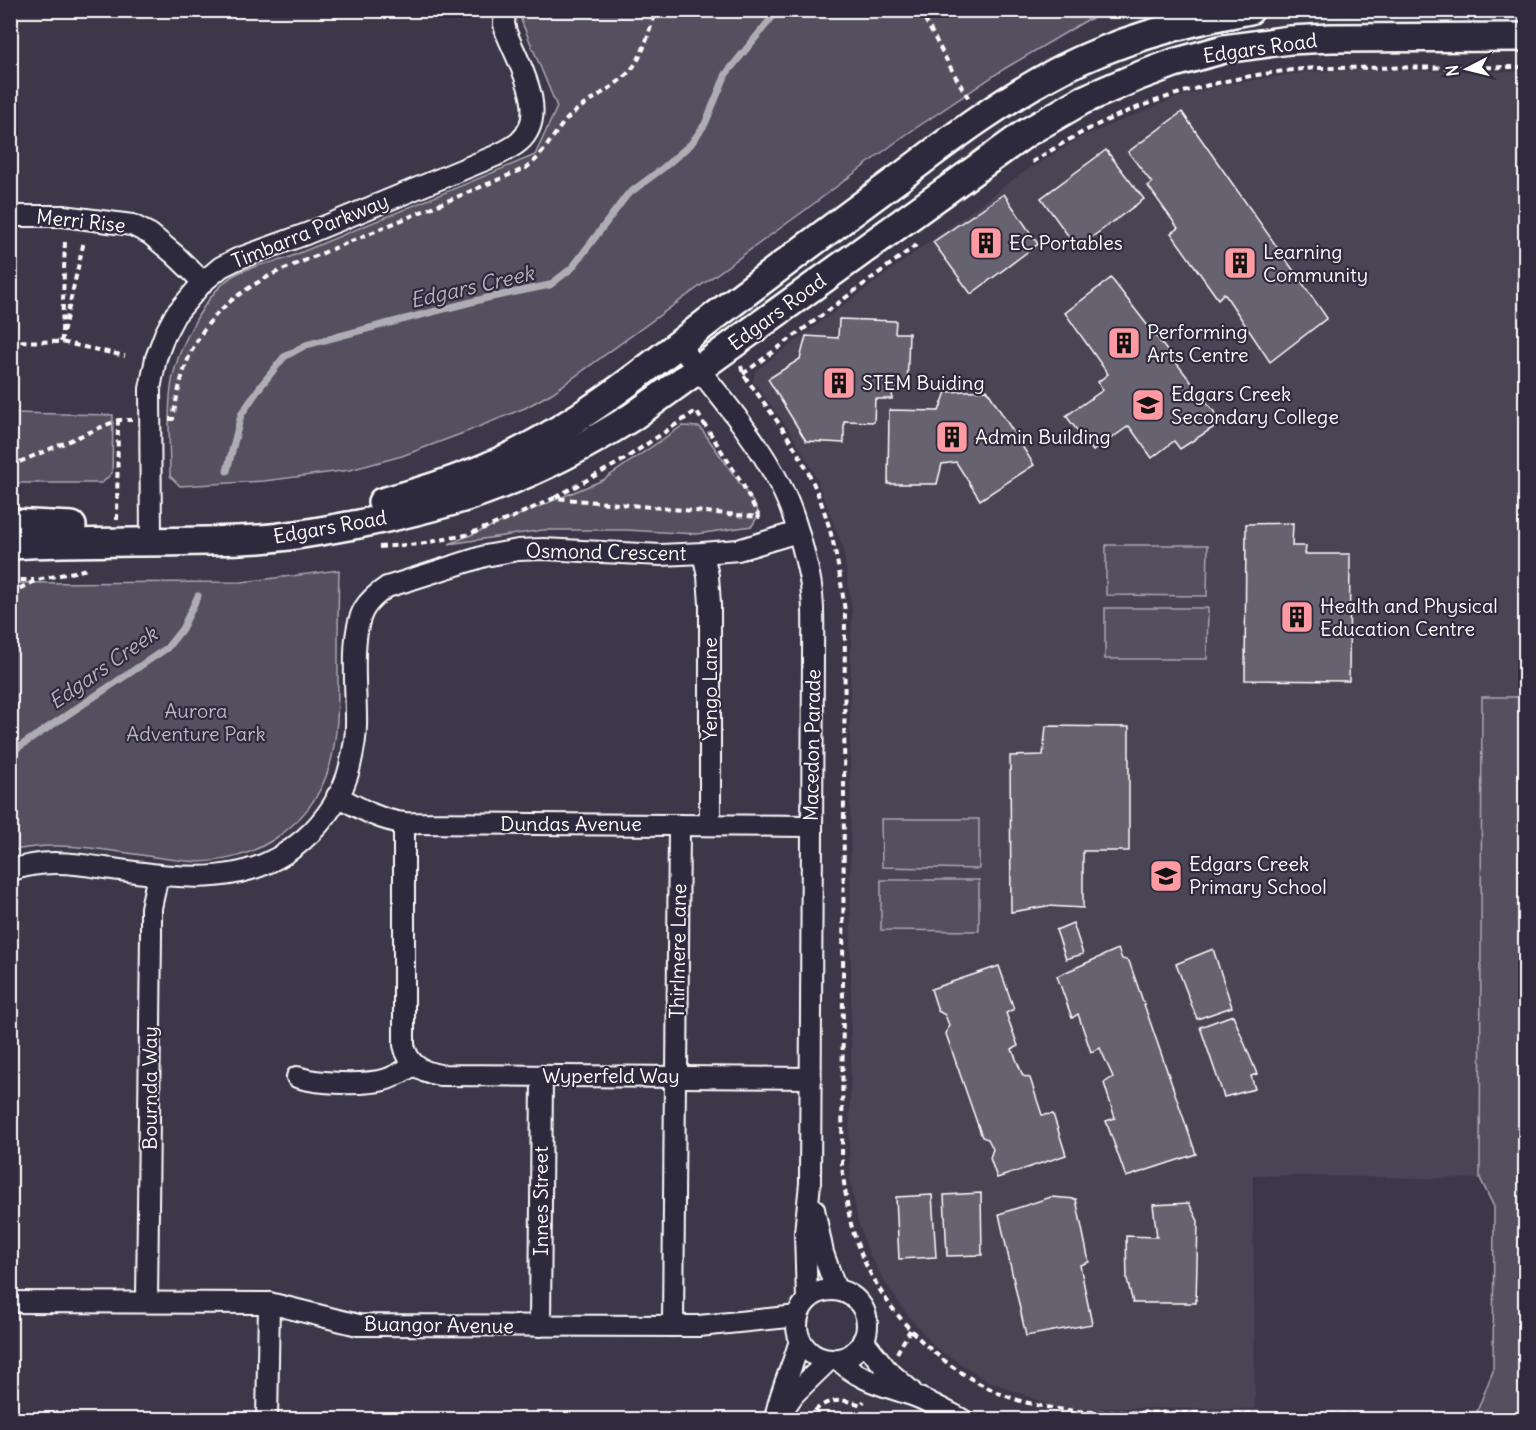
<svg xmlns="http://www.w3.org/2000/svg" width="1536" height="1430" font-family="Delius,sans-serif">
<rect width="100%" height="100%" fill="#3c3749"/>
<filter id="ink" filterUnits="userSpaceOnUse"><feTurbulence type="fractalNoise" baseFrequency=".0167" numOctaves="2"/><feDisplacementMap in="SourceGraphic" scale="12" xChannelSelector="R" yChannelSelector="G"/><feConvolveMatrix kernelMatrix="1 2 1 2 8 2 1 2 1" color-interpolation-filters="sRGB"/></filter>
<g filter="url(#ink)">
<polygon fill="#494455" points="1342,70 1525,72 1526,697 1482,697 1480,1179 1253,1175 1255,1409 1122,1408 1062,1410 986,1380 936,1348 906,1313 886,1284 869,1254 858,1223 851,1185 849,1148 851,1055 850,688 852,611 843,548 814,472 788,428 753,381 755,371 1018,176 1083,136 1176,98 1221,85 1300,73"/>
<g fill="#555060" stroke="#aaa8b0" stroke-width="1.5">
<path d="M525 11V10L1120 11 1087 20 1004 69 904 136 804 211 552 393 525 408 466 432 402 456 350 470 264 481 180 486 170 476C170 448 167 415 171 388 175 353 205 291 236 274 251 266 269 263 285 259L535 155 557 107 521 20Z"/>
<polygon points="11,413 113,415 112,473 102,483 11,483"/>
<polygon points="682,426 700,427 755,505 759,514 752,526 697,534 626,530 543,530 449,544 603,480"/>
<polygon points="1106,545 1208,545 1207,596 1106,595"/>
<path d="M339 570C338 603 338 637 338 670 338 739 338 798 273 840 248 856 217 864 187 861 128 856 69 837 11 851V583L242 582Z"/>
<polygon points="1105,608 1208,608 1207,659 1105,659"/>
<polygon points="1482,697 1525,697 1525,1419 1474,1419 1493,1371 1494,1207 1480,1178"/>
<polygon points="881,819 979,819 979,869 882,867"/>
<polygon points="881,880 979,880 979,931 881,930"/>
</g>
<g fill="none" stroke-linecap="round" stroke-linejoin="round">
<g stroke="#afadb4" stroke-width="7">
<polyline points="227,471 241,415 260,387 284,357 306,345 366,329 487,298 550,285 572,268 627,195 663,168 691,144 705,124 726,74 778,10"/>
<polyline points="10,753 167,648 182,629 198,596"/>
</g>
</g>
<g fill="#666270" stroke="#fff" stroke-width="1.5">
<polygon points="1182,112 1327,318 1270,362 1224,293 1218,299 1171,233 1178,228 1148,186 1152,183 1128,152"/>
<polygon points="1106,150 1144,199 1077,248 1041,198"/>
<polygon points="1004,194 1038,244 971,294 933,242"/>
<polygon points="1111,278 1222,422 1180,449 1174,441 1152,458 1129,426 1093,451 1066,416 1103,390 1098,382 1108,374 1065,313"/>
<polygon points="839,319 896,321 895,333 909,333 907,388 893,387 892,399 875,399 874,422 844,421 844,443 806,441 768,379 800,359 806,336 838,338"/>
<polygon points="987,390 1034,465 980,500 956,462 942,464 937,484 888,484 889,410 939,411 946,392"/>
<polygon points="1293,523 1292,546 1306,546 1305,554 1350,554 1349,681 1245,680 1246,524"/>
<polygon points="1046,726 1129,727 1129,851 1083,851 1083,908 1047,906 1011,912 1010,756 1043,755"/>
<polygon points="1073,923 1083,954 1066,959 1056,930"/>
<polygon points="1118,949 1122,959 1129,961 1196,1154 1126,1177 1106,1121 1115,1118 1104,1083 1113,1077 1100,1048 1091,1052 1078,1014 1072,1018 1057,976"/>
<polygon points="1213,949 1232,1007 1197,1019 1176,964"/>
<polygon points="999,966 1014,1009 1006,1013 1018,1046 1012,1049 1023,1076 1030,1078 1042,1115 1053,1114 1066,1155 997,1178 990,1158 993,1149 988,1139 982,1137 946,1034 949,1025 945,1015 938,1011 931,989"/>
<polygon points="1233,1015 1257,1074 1251,1076 1255,1089 1224,1097 1200,1027"/>
<polygon points="981,1193 982,1255 947,1256 944,1195"/>
<polygon points="932,1195 936,1257 899,1259 896,1197"/>
<polygon points="1051,1197 1076,1199 1089,1262 1080,1265 1092,1324 1026,1336 999,1214"/>
<polygon points="1189,1203 1198,1221 1196,1303 1133,1303 1127,1279 1126,1236 1157,1237 1153,1205"/>
</g>
<g fill="none" stroke-linecap="round" stroke-linejoin="round">
<g stroke="#fff" stroke-width="24">
<g id="street">
<polyline points="10,216 63,216 132,225 150,234 174,254 203,282"/>
<path d="M679 345C715 390 755 435 781 487 794 512 802 543 808 570 815 598 813 629 813 658L810 1183 805 1233 807 1300"/>
<path d="M151 543 150 389 156 358 165 334 175 315 203 282 221 267 237 259 306 234 495 156C503 152 512 148 519 142 551 114 518 63 506 32L504 24 505 10"/>
<polyline points="703,553 708,576 710,604 710,825"/>
<path d="M337 796C359 808 379 820 404 823L811 826"/>
<path d="M404 823V1045C408 1064 421 1072 440 1075L810 1078"/>
<path d="M10 871C41 859 73 863 105 868 176 877 246 891 304 839 325 821 344 793 350 766 353 753 356 740 356 726 357 695 349 635 364 609 370 599 378 593 387 587L485 556 518 550 543 549 661 555 703 553 738 550 798 532"/>
<path d="M297 1077C318 1084 363 1085 384 1080 395 1077 405 1070 414 1065"/>
<polyline points="677,1077 679,825"/>
<polyline points="814,1209 823,1253 836,1290"/>
<circle cx="832" cy="1325" r="35"/>
<polyline points="10,1302 269,1303 358,1325 699,1326 798,1316"/>
<polyline points="147,1302 151,933 151,908 158,875"/>
<polyline points="540,1326 542,1076"/>
<polyline points="673,1326 675,1077"/>
<polyline points="863,1340 887,1370 911,1391"/>
<path d="M838 1359C859 1382 888 1386 917 1397 932 1403 948 1412 963 1420"/>
<polyline points="781,1413 794,1394 829,1360"/>
<polyline points="267,1420 269,1303"/>
<path d="M775 1420C779 1392 793 1367 800 1340"/>
</g>
</g>
<g stroke="#fff" stroke-width="32">
<g id="secondary">
<path d="M382 502C427 490 473 475 515 454 587 418 652 365 715 316 777 269 839 222 902 176 953 137 1004 99 1062 69 1121 39 1185 22 1250 10"/>
<polyline points="10,523 72,526"/>
<path d="M10 545C94 540 177 544 260 539 293 537 327 530 359 524 402 515 446 505 486 490 538 471 586 446 632 417L1026 133 1083 100 1139 76 1174 63 1224 49 1290 40 1331 38 1526 37"/>
</g>
</g>
<g stroke="#fff" stroke-width="4" stroke-dasharray="6 4.5" stroke-linecap="butt">
<polyline points="920,10 954,74 969,99"/>
<path d="M1032 162C1058 146 1084 130 1112 118 1176 90 1246 73 1316 68L1526 67"/>
<polyline points="62,332 65,240"/>
<polyline points="10,341 61,342 125,356"/>
<polyline points="61,342 84,241"/>
<path d="M741 366 743 374C766 406 790 436 807 470 830 515 839 563 845 612L842 1166C844 1185 847 1205 851 1224 871 1301 935 1369 1009 1397 1037 1407 1065 1411 1094 1412L1365 1415 1427 1420"/>
<polyline points="743,374 919,243"/>
<path d="M169 419H173C185 344 207 308 275 273L526 168C546 154 553 132 571 115 591 97 621 86 636 63 646 47 650 28 656 10"/>
<polyline points="10,466 118,420 132,420"/>
<polyline points="117,520 118,420"/>
<polyline points="379,547 420,544 466,535 511,518 554,498 759,517 742,483 696,411 620,462 554,498"/>
<polyline points="10,580 34,580"/>
<polyline points="10,593 37,580 88,569"/>
<polyline points="897,1353 910,1330"/>
<path d="M809 1420C819 1399 842 1397 861 1405L864 1401"/>
</g>
<use href="#street" stroke="#2f2a3d" stroke-width="20"/>
<use href="#secondary" stroke="#2f2a3d" stroke-width="27"/>
</g>
</g>
<defs>
<g id="building-square" transform="scale(1.725)"><rect x="-9" y="-9" width="18" height="18" rx="4" fill="#ff9aa2" stroke="#2f2a3d"/><path d="M-4-6H4V6H1V3H-1V6H-4ZM-2.5-4.3h1.7v1.8h-1.7ZM.8-4.3h1.7v1.8H.8ZM-2.5-1h1.7V.8h-1.7ZM.8-1h1.7V.8H.8Z" fill="#111"/></g>
<g id="school-square" transform="scale(1.725)"><rect x="-9" y="-9" width="18" height="18" rx="4" fill="#ff9aa2" stroke="#2f2a3d"/><path d="M0-5L7-2L0 1L-7-2ZM-4 1L0 2.5L4 1V4Q0 6-4 4Z" fill="#111"/></g>
</defs>
<g fill-rule="evenodd">
<use href="#building-square" x="986" y="243"/>
<use href="#building-square" x="1240" y="263"/>
<use href="#building-square" x="1124" y="343"/>
<use href="#building-square" x="839" y="383"/>
<use href="#school-square" x="1148" y="405"/>
<use href="#building-square" x="952" y="437"/>
<use href="#building-square" x="1297" y="617"/>
<use href="#school-square" x="1166" y="876"/>
</g>
<g text-anchor="middle" stroke-width="4.5" stroke-linejoin="round" paint-order="stroke">
<g font-size="20" fill="#fff" stroke="#2f2a3d">
<text transform="translate(1260 48) rotate(-8)" y="7">Edgars Road</text>
<text transform="translate(81 221) rotate(6)" y="7">Merri Rise</text>
<text transform="translate(310 231) rotate(-22)" y="7">Timbarra Parkway</text>
<text transform="translate(777 312) rotate(-36)" y="7">Edgars Road</text>
<text transform="translate(330 527) rotate(-10)" y="7">Edgars Road</text>
<text transform="translate(606 552) rotate(1)" y="7">Osmond Crescent</text>
<text transform="translate(710 689) rotate(-90)" y="7">Yengo Lane</text>
<text transform="translate(812 745) rotate(-89)" y="7">Macedon Parade</text>
<text x="571" y="831">Dundas Avenue</text>
<text transform="translate(678 951) rotate(-89)" y="7">Thirlmere Lane</text>
<text x="611" y="1083">Wyperfeld Way</text>
<text transform="translate(150 1088) rotate(-90)" y="7">Bournda Way</text>
<text transform="translate(541 1201) rotate(-90)" y="7">Innes Street</text>
<text transform="translate(439 1325) rotate(1)" y="7">Buangor Avenue</text>
</g>
<g font-size="20" fill="#fff" stroke="#2f2a3d" text-anchor="start">
<text x="1009" y="250">EC Portables</text>
<text x="1263" y="259">Learning<tspan x="1263" dy="23">Community</tspan></text>
<text x="1147" y="339">Performing<tspan x="1147" dy="23">Arts Centre</tspan></text>
<text x="862" y="390">STEM Buiding</text>
<text x="1171" y="401">Edgars Creek<tspan x="1171" dy="23">Secondary College</tspan></text>
<text x="975" y="444">Admin Building</text>
<text x="1320" y="613">Health and Physical<tspan x="1320" dy="23">Education Centre</tspan></text>
<text x="1189" y="871">Edgars Creek<tspan x="1189" dy="23">Primary School</tspan></text>
</g>
<g font-size="20" fill="#bbb9bf" stroke="#2f2a3d">
<text x="196" y="718">Aurora<tspan x="196" dy="23">Adventure Park</tspan></text>
</g>
<g font-size="21" font-style="italic" fill="#b5b4ba" stroke="#2f2a3d">
<text transform="translate(472 287) rotate(-13)" y="7">Edgars Creek</text>
<text transform="translate(103 668) rotate(-35)" y="7">Edgars Creek</text>
</g>
</g>
<rect width="1536" height="1430" fill="none" stroke="#2f2a3d" stroke-width="36"/>
<rect x="18" y="18" width="1500" height="1394" fill="none" stroke="#fff" stroke-width="2" filter="url(#ink)"/>
<g transform="translate(1467 69) rotate(263)" stroke="#2f2a3d" stroke-width="4.5" paint-order="stroke">
<path d="M0-4.5L10 22L0 15L-10 22Z" fill="#ffffff"/>
<text y="-9" font-size="16" font-weight="bold" text-anchor="middle" fill="#ffffff">N</text>
</g>
</svg>
